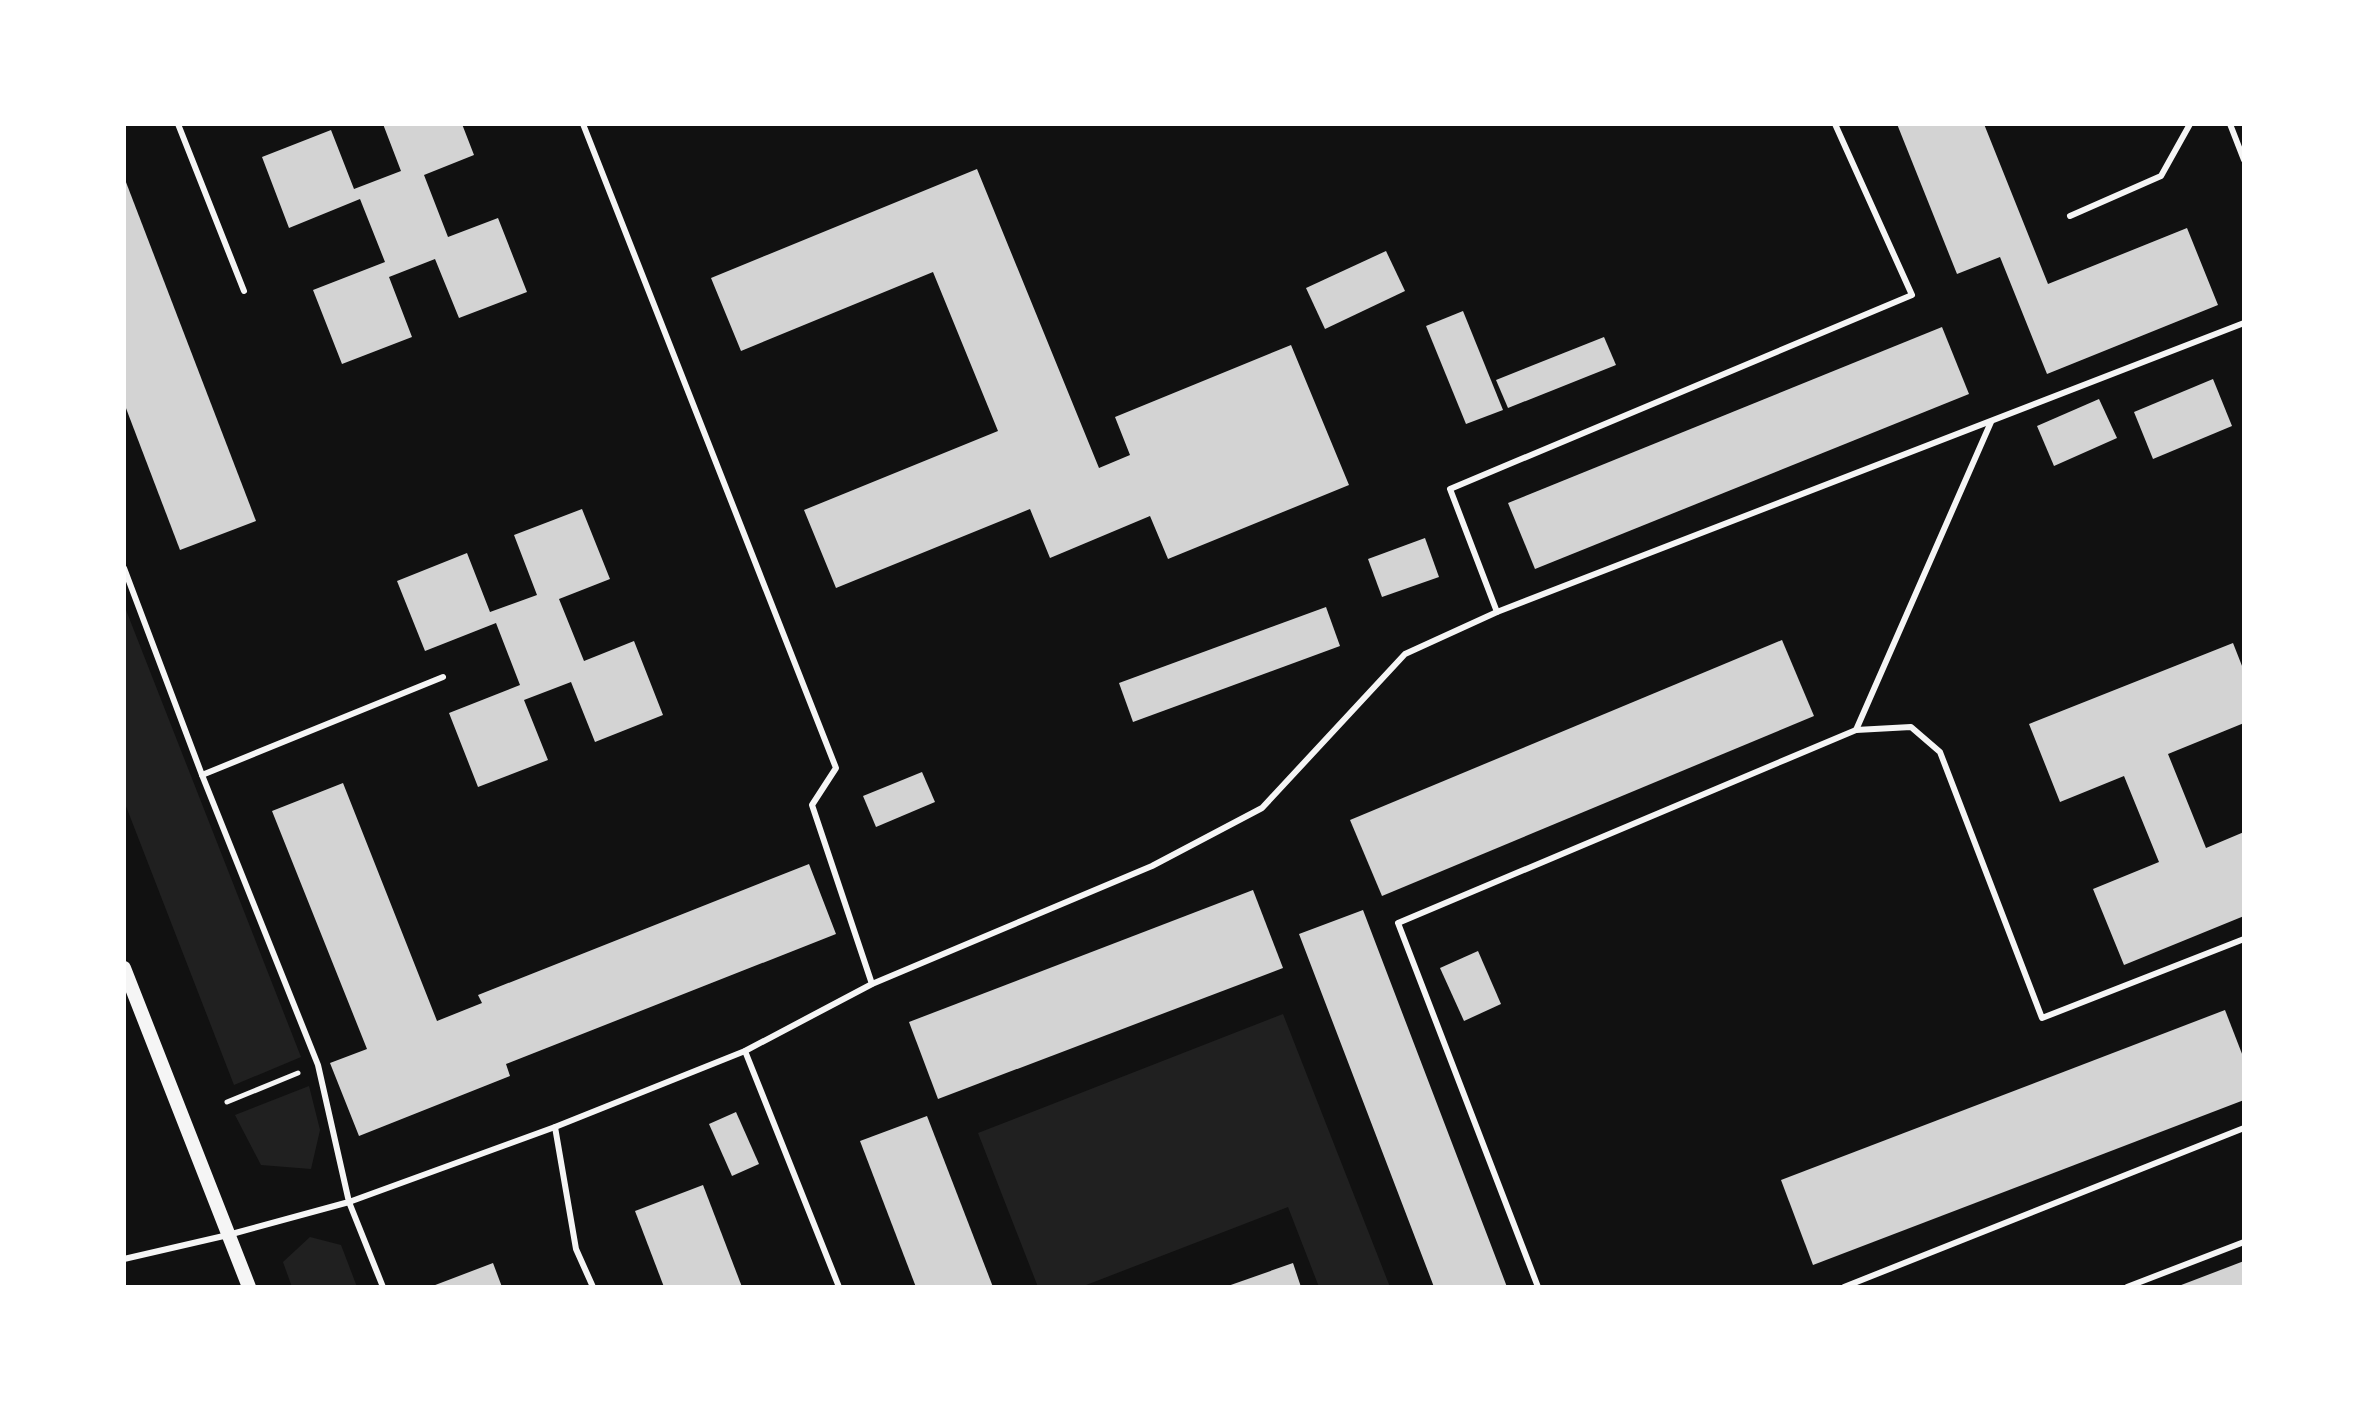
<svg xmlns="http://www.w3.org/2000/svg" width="2368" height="1411" font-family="'Work Sans',sans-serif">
<rect width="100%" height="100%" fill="#111"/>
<g fill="#202020">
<polygon points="124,605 301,1057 234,1085 124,801"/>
<polygon points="1283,1014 1390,1287 1319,1287 1288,1207 1081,1287 1038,1287 978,1133"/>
<polygon points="309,1086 320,1130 311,1169 261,1165 235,1115"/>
<polygon points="310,1237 341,1245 357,1287 292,1287 283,1262"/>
</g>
<g fill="#d3d3d3">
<polygon points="383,124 462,124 474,155 424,175 448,237 498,218 527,292 459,318 435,259 389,277 412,337 342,364 313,290 385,262 360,199 289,228 262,157 331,130 354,189 401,171"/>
<polygon points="1897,124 1984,124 2048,284 2187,228 2218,305 2047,374 2000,257 1957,274"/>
<polygon points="977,169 1099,468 1130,455 1115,417 1291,345 1349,485 1168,559 1150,516 1050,558 1030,509 836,588 804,510 998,431 933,272 741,351 711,278"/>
<polygon points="124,177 256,521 180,550 124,403"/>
<polygon points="1386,251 1405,291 1325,329 1306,288"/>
<polygon points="1463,311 1503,410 1466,424 1426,326"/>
<polygon points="1942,327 1969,394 1535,569 1508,503"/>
<polygon points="1604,337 1616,365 1508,408 1496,380"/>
<polygon points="2213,379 2232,426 2153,459 2134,412"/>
<polygon points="2099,399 2117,438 2054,466 2037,426"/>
<polygon points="582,509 610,579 559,599 584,661 634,641 663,715 595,742 571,682 524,700 548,760 478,787 449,713 520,685 496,623 425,651 397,581 467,553 490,612 537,595 514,535"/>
<polygon points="1425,538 1439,577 1382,597 1368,559"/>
<polygon points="1326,607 1340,646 1133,722 1119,683"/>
<polygon points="1782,640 1814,716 1382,896 1350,820"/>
<polygon points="2233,643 2244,671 2244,723 2168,754 2206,848 2244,832 2244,916 2124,965 2093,889 2159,862 2124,776 2060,802 2029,724"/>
<polygon points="922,772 935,802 876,827 863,796"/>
<polygon points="343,783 437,1021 482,1003 478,995 809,864 836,934 506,1064 510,1076 359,1136 330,1063 367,1049 272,811"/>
<polygon points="1253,890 1283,968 938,1099 909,1022"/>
<polygon points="1363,910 1387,973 1507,1287 1434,1287 1299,934"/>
<polygon points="1478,951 1501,1004 1464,1021 1440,968"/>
<polygon points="2225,1010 2244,1059 2244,1100 1813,1265 1781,1180"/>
<polygon points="736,1112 759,1164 732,1176 709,1124"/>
<polygon points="927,1116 993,1287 916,1287 914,1282 860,1141"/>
<polygon points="703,1185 742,1287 664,1287 635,1211"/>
<polygon points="2244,1261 2244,1287 2176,1287"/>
<polygon points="493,1263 502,1287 430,1287"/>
<polygon points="1293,1263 1301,1287 1225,1287"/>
</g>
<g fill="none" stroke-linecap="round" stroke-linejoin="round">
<polyline stroke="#f5f5f5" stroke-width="5" points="227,1102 298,1073"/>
<g stroke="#f5f5f5" stroke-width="6">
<polyline points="178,124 244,291"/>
<polyline points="583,124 836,768 812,805 872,984"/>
<polyline points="2230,124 2244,160"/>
<polyline points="2070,216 2161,176 2190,124"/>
<polyline points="124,568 202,775 318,1065 349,1202 228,1235 124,1259"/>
<polyline points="1497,612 1450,489 1912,295 1835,124"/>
<polyline points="1856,730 1911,727 1940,752 2042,1018 2244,939"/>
<polyline points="202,775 443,677"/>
<polyline points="745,1051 839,1287"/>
<polyline points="555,1127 576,1249 593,1287"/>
<polyline points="383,1287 349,1202 555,1127 745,1051 872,984 1152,866 1262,808 1405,654 1497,612 2244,323"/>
<polyline points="1538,1287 1398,923 1856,730 1991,422"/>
<polyline points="1844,1287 2244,1128"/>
<polyline points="2127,1287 2244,1242"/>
</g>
<polyline stroke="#f5f5f5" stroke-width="14" points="124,968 249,1287"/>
</g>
<rect width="2368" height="1411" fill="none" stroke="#ffffff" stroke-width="252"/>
</svg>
